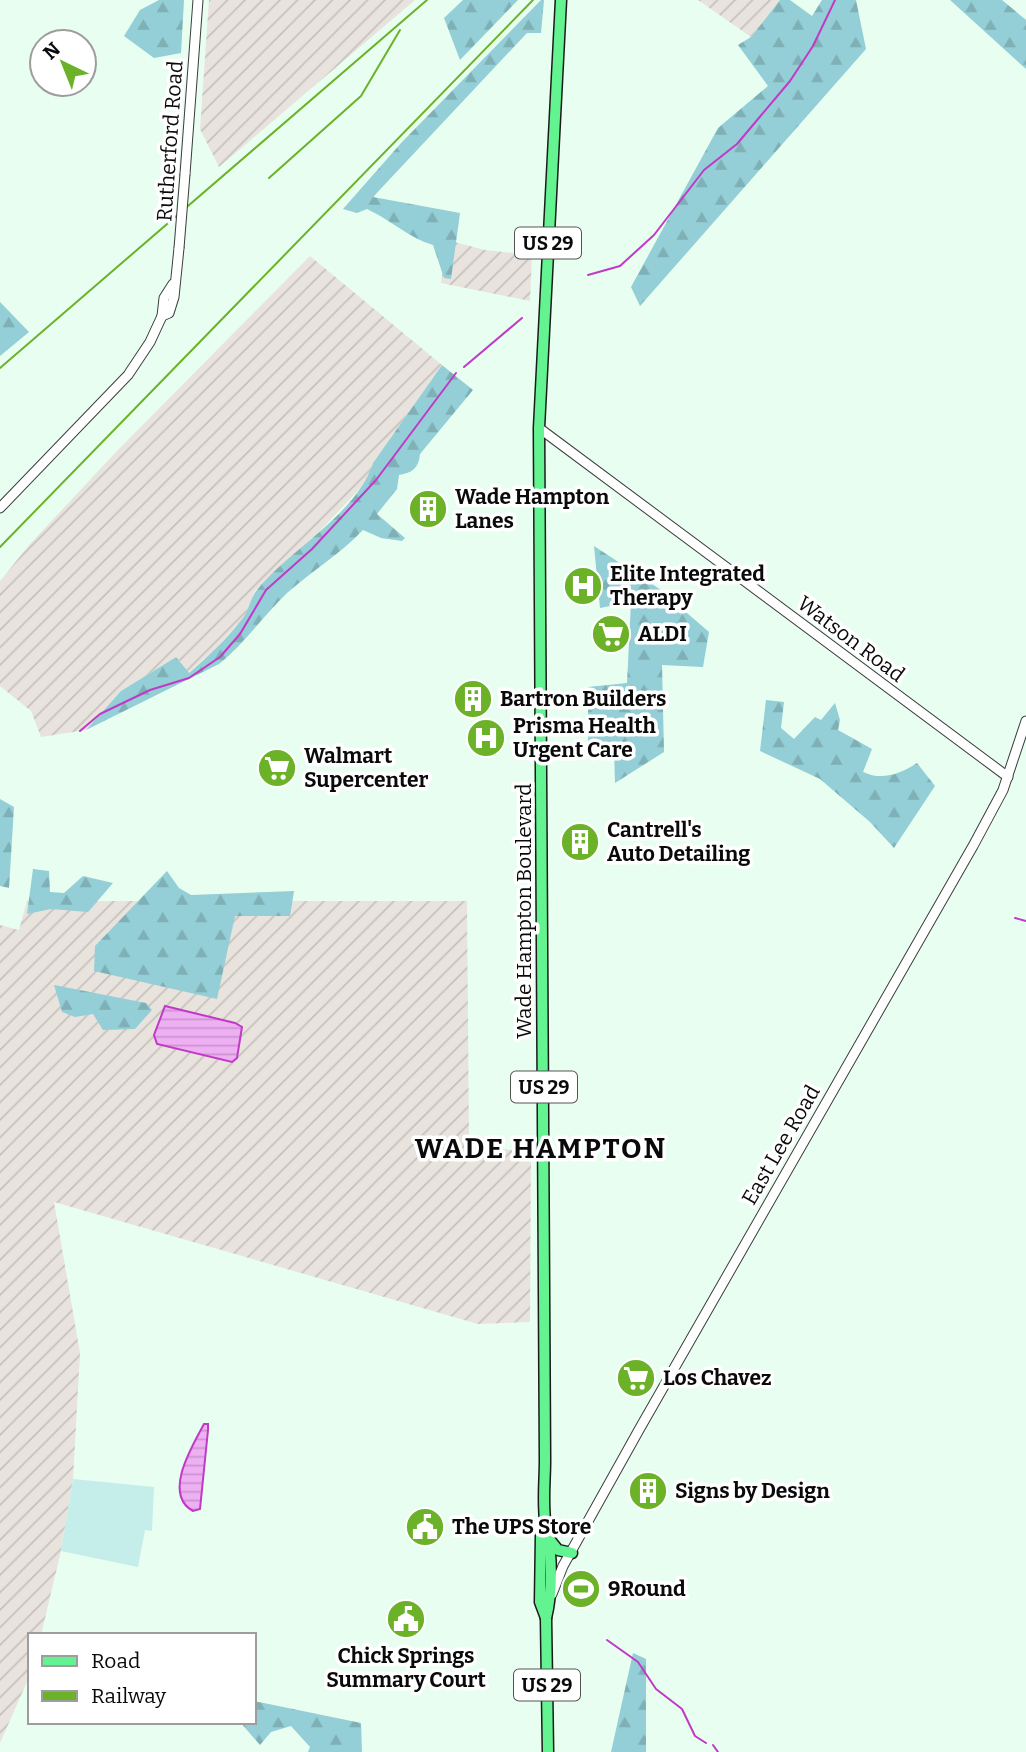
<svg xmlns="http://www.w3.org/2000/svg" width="1026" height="1752" font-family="Bitter,serif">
<defs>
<pattern id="industrial-furrows" width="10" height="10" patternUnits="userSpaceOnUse" patternTransform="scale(1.75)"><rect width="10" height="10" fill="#e9e3de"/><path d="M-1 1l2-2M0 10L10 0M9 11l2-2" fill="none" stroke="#c6c1bd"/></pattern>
<pattern id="forest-firs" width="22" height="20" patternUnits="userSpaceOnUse" patternTransform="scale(1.75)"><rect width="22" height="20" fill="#94ced6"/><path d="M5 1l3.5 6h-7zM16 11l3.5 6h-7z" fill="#7eb0b6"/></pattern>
<pattern id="water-rules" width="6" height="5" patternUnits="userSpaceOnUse" patternTransform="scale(1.75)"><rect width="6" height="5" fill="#eeaff3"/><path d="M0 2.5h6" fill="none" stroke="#cb95cf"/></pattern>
</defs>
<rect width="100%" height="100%" fill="#e7fef0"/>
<g fill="url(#industrial-furrows)">
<polygon points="209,0 415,0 219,167 200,129"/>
<polygon points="698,0 780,0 751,37"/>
<polygon points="447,240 485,250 532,255 530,301 441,283"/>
<polygon points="310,256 442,365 373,463 368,480 319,532 255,591 244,618 214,650 188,673 176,657 121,691 86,730 41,737 31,711 0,686 0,581 30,544 115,453"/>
<polygon points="27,901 467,901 469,1142 531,1154 530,1322 478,1324 54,1202 80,1353 73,1479 61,1551 41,1635 30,1635 30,1675 0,1743 0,925 19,930"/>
</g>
<g fill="url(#forest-firs)">
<polygon points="159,0 184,0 181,53 154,58 124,36 140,10"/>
<polygon points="463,0 518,0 460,60 444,18"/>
<path d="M541 0H544L541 33H527L373 197 460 213 451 279 444 278 433 245C409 238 391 220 367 209L357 213 343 209 402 142Z"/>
<polygon points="780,0 790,0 812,16 822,0 856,0 866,49 640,306 631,287 718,128 768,86 738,45 751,37"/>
<polygon points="950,0 1002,0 1026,20 1026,69"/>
<polygon points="0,302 29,332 0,356"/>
<path d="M442 365 473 390 420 454C419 468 412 473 399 475L397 489 377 514 405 538 402 541 381 538 363 530C340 554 312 571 287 593 263 616 244 644 219 664L86 730 121 691 176 657 189 673C207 657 227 639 242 619 249 611 250 598 257 590 290 549 357 514 373 463Z"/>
<polygon points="594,546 658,588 709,632 703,667 662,665 664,752 615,783 614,749 588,746 588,687 627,683 631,602 600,608"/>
<path d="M766 700 784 702 781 728 794 739 815 717 821 720 835 703 840 720 838 730 872 749 863 772C882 781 900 774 917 763L935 786 894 848 870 822 820 779 760 751Z"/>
<polygon points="0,799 14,807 9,888 0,886"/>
<polygon points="33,869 49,871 50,892 64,893 83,876 113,883 88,912 51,909 27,914"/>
<polygon points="167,871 179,888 191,895 294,891 290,916 235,916 217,999 94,971 95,946"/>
<polygon points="54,985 146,1003 152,1010 135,1029 103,1030 93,1014 75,1017 62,1012"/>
<polygon points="633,1653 646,1659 646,1752 611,1752"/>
<polygon points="254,1701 361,1723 362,1752 308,1752 310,1747 291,1726 271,1732 260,1745 240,1722 254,1722"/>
</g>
<polygon fill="#c5edea" points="73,1479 154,1487 152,1531 145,1530 138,1567 61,1551"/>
<g fill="url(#water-rules)" stroke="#c139c7" stroke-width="2">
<polygon points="165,1006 235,1023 242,1027 237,1058 232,1062 157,1044 154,1035"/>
<path d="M204 1424H208V1430L200 1509 193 1511C162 1494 193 1445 204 1424Z"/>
</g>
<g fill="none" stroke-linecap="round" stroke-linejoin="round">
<g stroke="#c139c7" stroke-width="2">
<polyline points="588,275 620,266 654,235 704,170 737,144 790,81 813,46 835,0"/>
<polyline points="464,367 522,318"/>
<polyline points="80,731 100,714 150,690 189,678 220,657 240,634 266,590 312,549 376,480 456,373"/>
<polyline points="1015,918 1026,921"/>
<polyline points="607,1640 638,1662 656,1689 682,1709 695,1736 706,1743"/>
<polyline points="713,1745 718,1752"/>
</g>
<g stroke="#3d3d3d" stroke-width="11">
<g id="tertiary">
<polyline points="185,174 198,0"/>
<polyline points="162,316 169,313 174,297 179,248"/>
<polyline points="539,428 1008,777"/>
<polyline points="0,508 128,375 150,342 162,316 164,298 173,284"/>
<polyline points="552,1594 563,1566 640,1428 973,846 1003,790 1026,721"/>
</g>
</g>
<g stroke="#1b1b1b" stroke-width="13">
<g id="primary">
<polyline points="550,1540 558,1550 572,1553"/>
<polyline points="546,1618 540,1602 541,1535 546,1529"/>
<path d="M548 1752 546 1618C553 1589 552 1554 546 1527 542 1506 545 1481 545 1461L539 428 561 0"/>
</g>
</g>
<use href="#tertiary" stroke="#fff" stroke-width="9"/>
<use href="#primary" stroke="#63f390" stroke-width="10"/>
<g stroke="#6cb229" stroke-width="2">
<polyline points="269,178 361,96 400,30"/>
<polyline points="0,368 427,0"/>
<polyline points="0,547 533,0"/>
</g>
<g stroke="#3d3d3d" stroke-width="11" stroke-linecap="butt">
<polyline id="tertiary-bridge" points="179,248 185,174"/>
</g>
<use href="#tertiary-bridge" stroke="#fff" stroke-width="9"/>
</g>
<defs>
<g id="building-disc" transform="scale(2.0125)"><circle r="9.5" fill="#6cb229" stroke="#fff"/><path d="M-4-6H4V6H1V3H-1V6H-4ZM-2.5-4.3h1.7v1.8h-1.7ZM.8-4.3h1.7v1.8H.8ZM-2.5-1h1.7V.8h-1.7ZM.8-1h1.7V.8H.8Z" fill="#fff"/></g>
<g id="hospital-disc" transform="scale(2.0125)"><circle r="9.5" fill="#6cb229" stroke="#fff"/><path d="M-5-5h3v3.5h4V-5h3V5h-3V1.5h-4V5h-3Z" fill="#fff"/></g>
<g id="supermarket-disc" transform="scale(2.0125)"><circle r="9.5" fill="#6cb229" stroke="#fff"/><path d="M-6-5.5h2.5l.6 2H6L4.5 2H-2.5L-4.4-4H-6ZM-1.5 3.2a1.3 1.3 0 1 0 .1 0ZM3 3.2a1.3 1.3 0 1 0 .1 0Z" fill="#fff"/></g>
<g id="civic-disc" transform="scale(2.0125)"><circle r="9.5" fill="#6cb229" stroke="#fff"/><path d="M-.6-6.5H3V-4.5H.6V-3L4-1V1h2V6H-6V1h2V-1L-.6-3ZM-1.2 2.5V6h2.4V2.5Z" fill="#fff"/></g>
<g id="stadium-disc" transform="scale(2.0125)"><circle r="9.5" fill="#6cb229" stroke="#fff"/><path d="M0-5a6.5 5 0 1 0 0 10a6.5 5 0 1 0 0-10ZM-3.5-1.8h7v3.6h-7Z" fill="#fff"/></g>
</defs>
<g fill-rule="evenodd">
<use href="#building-disc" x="428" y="509"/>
<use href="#hospital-disc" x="583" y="586"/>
<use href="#supermarket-disc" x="611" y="634"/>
<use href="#building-disc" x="473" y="699"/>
<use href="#hospital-disc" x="486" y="738"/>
<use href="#supermarket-disc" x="277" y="768"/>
<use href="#building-disc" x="580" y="842"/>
<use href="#supermarket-disc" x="636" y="1378"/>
<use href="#building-disc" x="648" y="1491"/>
<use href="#civic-disc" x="425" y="1527"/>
<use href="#stadium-disc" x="581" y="1589"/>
<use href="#civic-disc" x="406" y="1619"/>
</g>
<g text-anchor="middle" stroke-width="7" stroke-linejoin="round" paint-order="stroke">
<g fill="#fff" stroke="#545454" stroke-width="2">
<rect x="515" y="227.5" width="66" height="31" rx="5"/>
<rect x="511" y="1071.5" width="66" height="31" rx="5"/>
<rect x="514" y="1669.5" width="66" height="31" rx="5"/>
</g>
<g font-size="19" font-weight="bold" fill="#0a0a0a">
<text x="548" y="250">US 29</text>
<text x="544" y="1094">US 29</text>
<text x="547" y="1692">US 29</text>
</g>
<g font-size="21" fill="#0a0a0a" stroke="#fff">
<text transform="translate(170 141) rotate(-86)" y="7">Rutherford Road</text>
<text transform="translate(851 639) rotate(37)" y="7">Watson Road</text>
<text transform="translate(524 911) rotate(-90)" y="7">Wade Hampton Boulevard</text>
<text transform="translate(781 1145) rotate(-60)" y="7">East Lee Road</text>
</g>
<g font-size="21" font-weight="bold" fill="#0a0a0a" stroke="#fff" text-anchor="start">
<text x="455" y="504">Wade Hampton<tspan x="455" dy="24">Lanes</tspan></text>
<text x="610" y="581">Elite Integrated<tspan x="610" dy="24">Therapy</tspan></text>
<text x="638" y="641">ALDI</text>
<text x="500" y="706">Bartron Builders</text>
<text x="513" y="733">Prisma Health<tspan x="513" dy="24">Urgent Care</tspan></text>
<text x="304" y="763">Walmart<tspan x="304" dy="24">Supercenter</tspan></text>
<text x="607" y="837">Cantrell's<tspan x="607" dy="24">Auto Detailing</tspan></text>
<text x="663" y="1385">Los Chavez</text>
<text x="675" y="1498">Signs by Design</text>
<text x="452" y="1534">The UPS Store</text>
<text x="608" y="1596">9Round</text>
<text x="406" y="1663" text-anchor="middle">Chick Springs<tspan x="406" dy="24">Summary Court</tspan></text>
</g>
<g font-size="28" font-weight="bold" letter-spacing="2" fill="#0a0a0a" stroke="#fff">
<text x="541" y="1158">WADE HAMPTON</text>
</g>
</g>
<rect x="28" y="1633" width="228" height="91" fill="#ffffff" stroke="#9d9d9d" stroke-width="2"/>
<rect x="42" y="1656" width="35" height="10" fill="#63f390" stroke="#9d9d9d" stroke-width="2"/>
<text x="91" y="1668" font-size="21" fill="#0a0a0a">Road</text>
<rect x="42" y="1691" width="35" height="10" fill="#6cb229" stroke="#9d9d9d" stroke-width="2"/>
<text x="91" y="1703" font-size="21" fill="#0a0a0a">Railway</text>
<g transform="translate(63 63) rotate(317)"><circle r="33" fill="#ffffff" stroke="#9d9d9d" stroke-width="2"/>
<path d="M0-5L12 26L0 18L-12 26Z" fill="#6cb229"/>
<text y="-10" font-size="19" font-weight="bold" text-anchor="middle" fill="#0a0a0a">N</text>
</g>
</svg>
